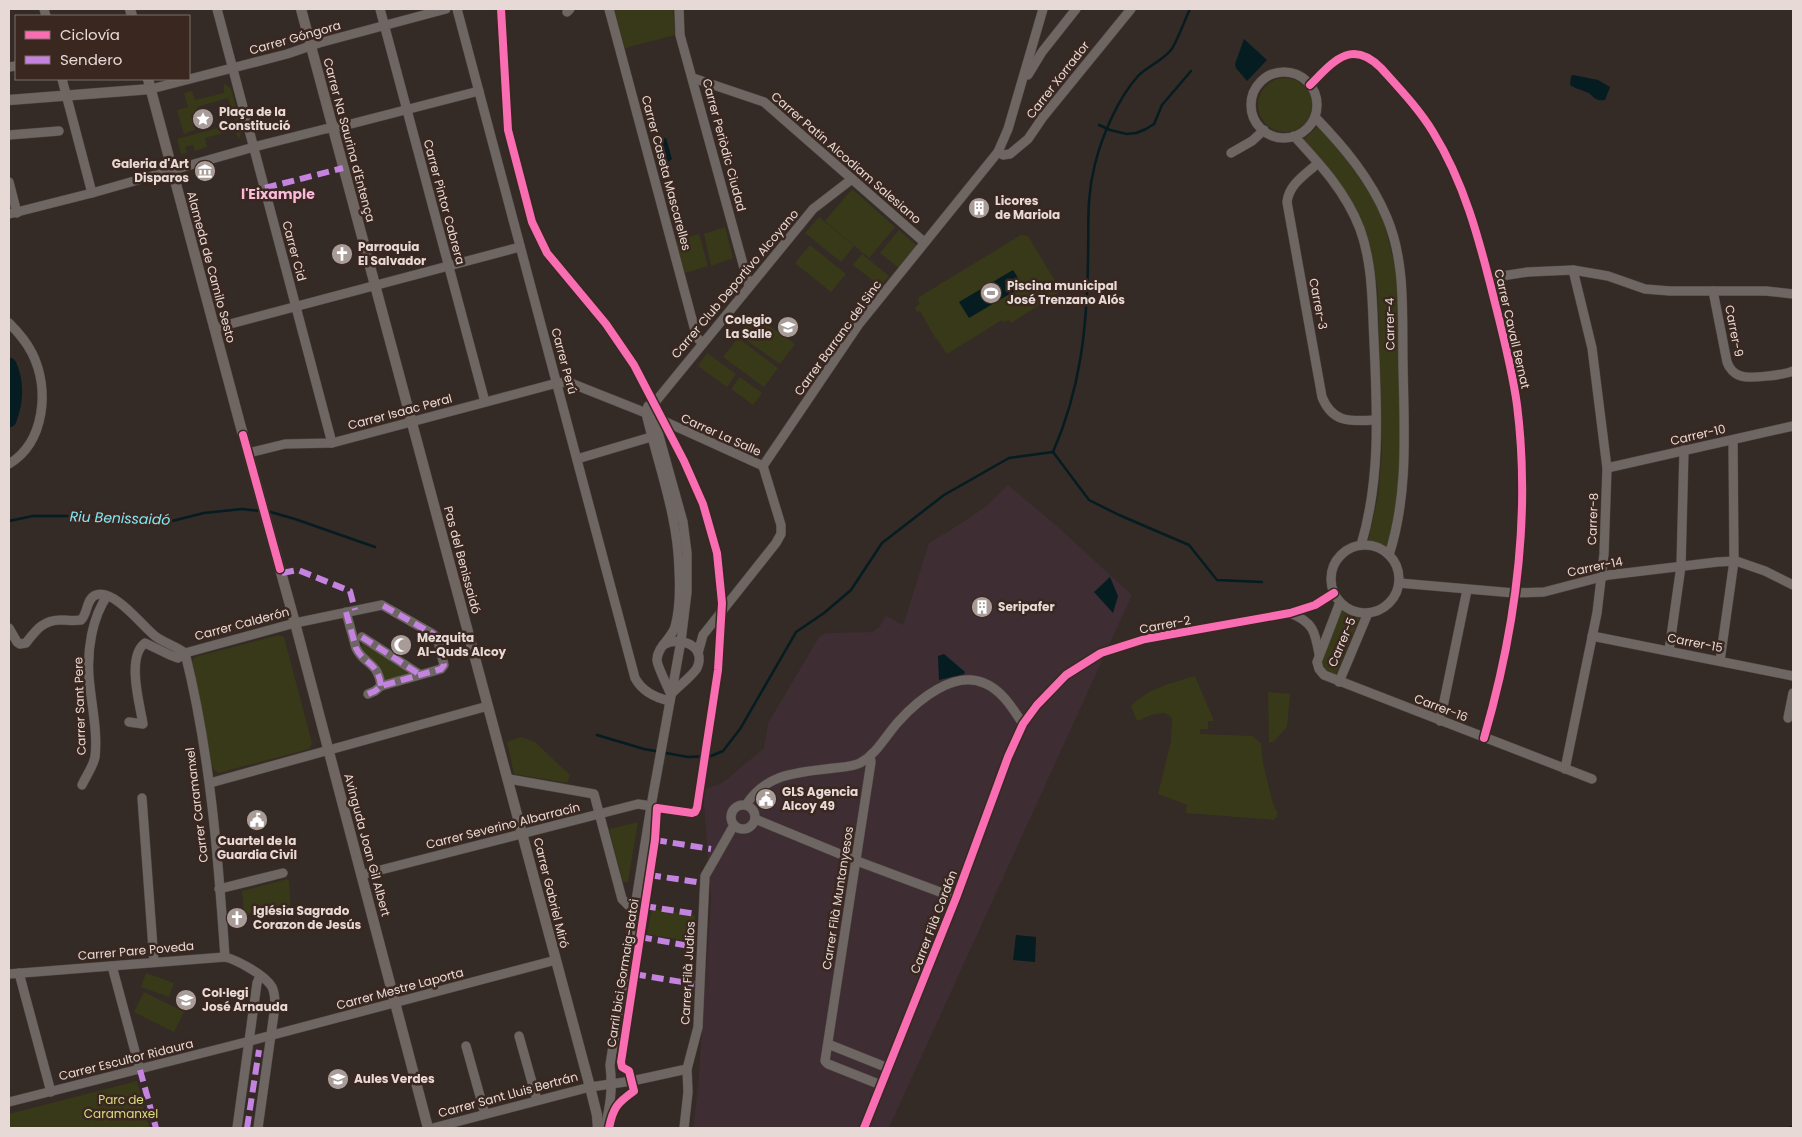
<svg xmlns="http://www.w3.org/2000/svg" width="1802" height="1137" font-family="Poppins,sans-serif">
<rect width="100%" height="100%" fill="#342a26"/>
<polygon fill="#3e2d32" points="1008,485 1057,526 1132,595 889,1128 693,1128 698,1087 711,899 704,804 704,790 722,783 764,748 768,723 819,637 826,633 872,632 880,626 886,616 903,625 929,543 968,519 989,504"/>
<g fill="#383918">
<polygon points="614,9 673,9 675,35 625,48"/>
<circle cx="1285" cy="105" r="27"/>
<polygon points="224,83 231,89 240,120 235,121 228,98 197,107 198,113 191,115 195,130 184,134 177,110 188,107 184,93 192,91 195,100 224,93"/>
<polygon points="240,122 242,131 239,139 234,130 205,138 207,147 195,151 193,145 185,147 187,153 181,154 177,139"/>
<polygon points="1319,125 1364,180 1383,219 1400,286 1403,412 1398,503 1388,548 1368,541 1378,497 1382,452 1378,293 1373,260 1363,226 1302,141"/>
<polygon points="852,189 895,227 869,258 825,221"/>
<polygon points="819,217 854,246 841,262 805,233"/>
<polygon points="725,227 733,258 711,266 704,234"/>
<polygon points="899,230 917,246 899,268 880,253"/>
<polygon points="699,234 708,266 685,273 676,241"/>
<polygon points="1021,235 1028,236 1061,291 1011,323 1009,320 1004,322 1002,320 947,354 937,339 936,339 920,311 917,312 915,307 920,304 918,300 919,297"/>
<polygon points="810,245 846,274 831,292 795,263"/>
<polygon points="862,254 889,276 880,286 853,265"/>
<polygon points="754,315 795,344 780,364 739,335"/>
<polygon points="738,338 778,368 764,387 723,357"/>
<polygon points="707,353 736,374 727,387 698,366"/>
<polygon points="740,377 762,393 753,405 731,389"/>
<polygon points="1341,610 1351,616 1360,618 1335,677 1330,675 1320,662"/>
<polygon points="279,635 284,637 312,743 309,749 218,773 213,769 191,662 195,657"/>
<polygon points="361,639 408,671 406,675 384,680 360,648 362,646"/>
<path d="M1195 676 1214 721H1208V729H1200V734L1253 736 1261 744 1263 763 1273 804 1278 814 1274 820 1186 813 1187 805 1158 794 1171 741 1172 718 1165 713 1154 714 1137 721 1131 706C1148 688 1172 683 1195 676Z"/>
<polygon points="1268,692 1290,694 1287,727 1273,742 1269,742"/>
<polygon points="521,737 535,742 570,775 567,783 514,774 507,742"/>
<polygon points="638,822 628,882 623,882 609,829"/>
<polygon points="287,879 289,881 291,910 244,914 242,891"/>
<polygon points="652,909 695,915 694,942 647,934"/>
<polygon points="146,973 174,983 169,997 141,987"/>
<polygon points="144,992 184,1012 174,1032 134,1012"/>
<polygon points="137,1081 149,1128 9,1128 9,1114"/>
</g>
<g fill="#051c21">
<polygon points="1244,39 1267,60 1247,81 1236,68 1235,64"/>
<path d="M1573 75 1598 80 1610 87 1605 100C1601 100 1600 101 1596 99 1592 97 1591 93 1586 92 1580 89 1576 89 1570 85L1571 76Z"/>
<polygon points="666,138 672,159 664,165 662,163 656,140"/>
<polygon points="1013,270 1023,286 969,318 959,302"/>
<polygon points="1110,577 1118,596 1113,613 1094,592"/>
<polygon points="944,654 965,672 964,674 939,680 938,656"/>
<polygon points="1016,935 1036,937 1035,962 1013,960"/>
</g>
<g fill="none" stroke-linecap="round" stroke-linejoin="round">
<g stroke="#051c21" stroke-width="2.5">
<polyline points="1099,125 1110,130 1127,134 1136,133 1146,129 1154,124 1162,105 1191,71"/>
<path d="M1053 452C1081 388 1087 327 1088 259 1089 224 1086 199 1095 164 1102 136 1118 98 1138 76 1148 66 1162 61 1171 50 1177 42 1185 19 1190 9"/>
<polyline points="1053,452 1089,500 1119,515 1189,545 1217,580 1262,582"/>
<polyline points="267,511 295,519 375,547"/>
<polyline points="9,521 33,516 74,516 164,523 204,513 242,509 262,511"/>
<polyline points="597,735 644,749 688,757 711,756 723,751 740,729 796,632 824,613 851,590 882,543 944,495 1009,458 1053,452"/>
<polyline points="1789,1128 1793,1127"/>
</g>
<path stroke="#051c21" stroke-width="15" d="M9 365C17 382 16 402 9 420"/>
<g stroke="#504743" stroke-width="10">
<g id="minor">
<polyline points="44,9 46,16"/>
<polyline points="217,9 332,443"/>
<polyline points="380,9 485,402"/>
<path d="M457 9 635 678C642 691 656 698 670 701"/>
<polyline points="609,9 697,338 703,343"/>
<polyline points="679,9 680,35 749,286"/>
<polyline points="567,12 570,9"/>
<polyline points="9,67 16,66"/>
<circle cx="1284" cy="105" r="33"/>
<polyline points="1028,75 1042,52 1076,9"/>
<polyline points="693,78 764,102 924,242"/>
<polyline points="62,79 92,193"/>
<path d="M1310 85C1333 62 1351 38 1381 68 1399 88 1419 109 1433 132 1464 182 1479 239 1493 295 1502 331 1512 368 1517 405 1531 516 1515 631 1484 738"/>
<polyline points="151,89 287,54 319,43 446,9"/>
<path d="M1315 117C1344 147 1371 179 1387 218 1406 263 1402 315 1403 364 1404 428 1409 493 1389 555"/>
<polyline points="9,135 59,131"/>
<path d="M1294 136C1320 164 1346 192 1360 229 1373 265 1372 303 1374 341 1377 410 1381 479 1361 545"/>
<polyline points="998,152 1003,155 1010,154 1028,139 1043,117 1131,9"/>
<polyline points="1231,153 1252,141 1264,130"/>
<path d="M1318 163C1306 174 1289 184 1287 202L1322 397C1333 424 1351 421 1376 420"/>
<polyline points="9,182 17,213"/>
<polyline points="9,214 92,193 254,147 325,129 343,126 479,91"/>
<polyline points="1489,278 1528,272 1573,270 1608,276 1645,289 1670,291 1766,291 1793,294"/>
<path d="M1713 291 1727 362C1729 368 1734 374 1741 376 1749 379 1784 375 1793 371"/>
<path d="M9 323C18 332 26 341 32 353 50 389 45 442 9 464"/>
<polyline points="215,328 520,247"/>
<polyline points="248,453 285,444 332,443 557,383 568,382 646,413 763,466"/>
<polyline points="577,459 651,437"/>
<polyline points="763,466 859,324 998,152 1008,129 1043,9"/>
<polyline points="1607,468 1793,426"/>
<circle cx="1365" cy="579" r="34"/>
<polyline points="1399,583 1514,593 1544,592 1609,575 1717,562 1736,561 1765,571 1793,585"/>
<polyline points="1340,602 1317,662 1319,669 1324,675 1592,779"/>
<path d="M346 612 356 648C364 665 378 661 381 686"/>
<path d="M1290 613C1313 622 1315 631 1319 654"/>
<path d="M9 628 17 642 20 644 26 643C36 630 43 620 61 620 68 620 74 621 81 620 88 614 86 598 96 595 115 589 142 626 155 636 164 643 176 646 185 653"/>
<polyline points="1592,636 1793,676"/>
<polyline points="362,637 419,674"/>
<path d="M663 645C680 635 707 646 697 668 694 674 678 687 672 693"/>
<polyline points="1669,651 1681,566 1684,450"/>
<path d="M185 653C210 752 218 855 225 957"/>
<polyline points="698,653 703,635 776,543 781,534 781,525 763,466"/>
<polyline points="1720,661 1734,561 1733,440"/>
<polyline points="1339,682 1368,613"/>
<path d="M671 695C668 687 657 666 657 660 657 647 671 639 675 627 680 609 680 588 679 570 678 516 658 465 646 413L648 406 656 401 813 209 852 179"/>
<polyline points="1788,718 1793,693"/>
<polyline points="1440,721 1467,590"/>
<path d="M129 722 143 724C140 705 126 657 145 643L170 655 178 658 185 653 295 623 382 605 433 634 437 637 444 665 441 669 381 686 375 691 368 694"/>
<polyline points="870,756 871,762 825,1061 828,1064 881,1085"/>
<polyline points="1565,769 1597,613 1604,554 1607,468 1592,348 1573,270"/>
<polyline points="509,779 594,794 622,899 634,911"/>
<polyline points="210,783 488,706"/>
<path d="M82 785C86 776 93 767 95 757 98 731 91 703 89 677 87 650 92 618 107 596"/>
<polyline points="142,798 154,962"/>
<circle cx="743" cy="817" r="12"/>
<path d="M746 805C767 772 799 773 834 768 842 767 852 767 860 763 877 754 886 735 899 721 918 700 954 670 984 683 1002 690 1013 709 1023 724"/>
<polyline points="755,819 857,861 956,898"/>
<polyline points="361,875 638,804 651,806"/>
<polyline points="219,889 283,873"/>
<polyline points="112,966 140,1070"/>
<polyline points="19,973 51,1092"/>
<path d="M9 974 225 957C237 960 265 975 272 987 275 993 275 1000 275 1006L258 1128"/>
<polyline points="519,1036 537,1100"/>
<polyline points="828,1044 888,1068"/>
<polyline points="466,1046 485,1114"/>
<polyline points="9,1102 250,1041 556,960"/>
<polyline points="237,1128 257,983 260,976"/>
<polyline points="433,1128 590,1087 632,1081 687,1069"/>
<path d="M605 1128C610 1106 613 1089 610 1065L651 806 681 641 687 592V553L683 522 654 418 653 409 656 401"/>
<polyline points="684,1128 688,1092 687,1069 698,1027 705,876 734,825"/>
<polyline points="864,1128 956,898 1008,757 1023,724 1037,705 1066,675 1101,653 1145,639 1290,613 1315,605 1334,593"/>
</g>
</g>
<g stroke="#504743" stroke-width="11">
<g id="major">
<polyline points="130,9 132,16"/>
<polyline points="301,9 590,1087 597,1115 598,1128"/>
<polyline points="148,79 240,424 295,623 428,1128"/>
<polyline points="9,100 151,89"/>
</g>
</g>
<use href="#minor" stroke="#6d6662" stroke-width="9"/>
<use href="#major" stroke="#706661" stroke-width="10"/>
<g stroke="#c483df" stroke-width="6" stroke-dasharray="12 6" stroke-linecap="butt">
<polyline points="265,188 343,168"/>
<polyline points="282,573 298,570 350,591 355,610"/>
<path d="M346 612 356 648C364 665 378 661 381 686"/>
<polyline points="362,637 419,674"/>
<polyline points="368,694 375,691 381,686 441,669 444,665 437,637 433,634 382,605"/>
<polyline points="655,840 711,849"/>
<polyline points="649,875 697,882"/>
<polyline points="644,906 696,914"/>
<polyline points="640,937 695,947"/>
<polyline points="634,974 694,984"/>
<polyline points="140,1070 156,1128"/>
<polyline points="247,1128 259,1050"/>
</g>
<g stroke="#3a2720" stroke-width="11">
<g id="cycleway">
<path d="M501 9 508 130 532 222 547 253 606 324 634 365 684 461 703 504 717 553 722 603 718 670 697 808 695 812 692 813 657 808 655 840 621 1062 622 1067 629 1071 634 1091C617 1103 613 1108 609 1128"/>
<path d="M1310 85C1333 62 1351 38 1381 68 1399 88 1419 109 1433 132 1464 182 1479 239 1493 295 1502 331 1512 368 1517 405 1531 516 1515 631 1484 738"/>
<polyline points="243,435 280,569"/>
<polyline points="864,1128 956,898 1008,757 1023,724 1037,705 1066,675 1101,653 1145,639 1290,613 1315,605 1334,593"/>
</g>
</g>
<use href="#cycleway" stroke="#f96db3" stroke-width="8"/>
</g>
<defs>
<g id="sight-disc" transform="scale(1.125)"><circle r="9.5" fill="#a89c98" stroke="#3a2720"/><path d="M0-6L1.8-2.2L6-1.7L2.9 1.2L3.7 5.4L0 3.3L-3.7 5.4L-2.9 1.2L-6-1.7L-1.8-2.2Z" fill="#fff"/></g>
<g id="museum-disc" transform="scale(1.125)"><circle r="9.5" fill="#a89c98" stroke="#3a2720"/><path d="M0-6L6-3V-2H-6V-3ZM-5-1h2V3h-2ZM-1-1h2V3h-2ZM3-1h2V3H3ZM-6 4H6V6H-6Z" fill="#fff"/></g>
<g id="building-disc" transform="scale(1.125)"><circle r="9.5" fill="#a89c98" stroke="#3a2720"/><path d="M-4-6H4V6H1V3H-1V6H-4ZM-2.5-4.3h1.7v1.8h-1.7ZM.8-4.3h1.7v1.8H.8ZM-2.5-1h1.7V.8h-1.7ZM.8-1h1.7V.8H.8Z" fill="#fff"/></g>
<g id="church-disc" transform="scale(1.125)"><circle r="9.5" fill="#a89c98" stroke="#3a2720"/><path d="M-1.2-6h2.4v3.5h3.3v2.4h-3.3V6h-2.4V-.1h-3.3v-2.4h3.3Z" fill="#fff"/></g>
<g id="stadium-disc" transform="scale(1.125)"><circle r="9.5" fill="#a89c98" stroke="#3a2720"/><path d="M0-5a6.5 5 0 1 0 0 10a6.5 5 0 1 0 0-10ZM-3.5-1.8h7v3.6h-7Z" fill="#fff"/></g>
<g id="school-disc" transform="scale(1.125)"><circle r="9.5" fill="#a89c98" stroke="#3a2720"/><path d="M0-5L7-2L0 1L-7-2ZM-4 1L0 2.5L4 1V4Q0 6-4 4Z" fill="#fff"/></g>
<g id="mosque-disc" transform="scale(1.125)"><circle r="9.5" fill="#a89c98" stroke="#3a2720"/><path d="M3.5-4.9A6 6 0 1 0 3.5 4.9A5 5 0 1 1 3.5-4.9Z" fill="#fff"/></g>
<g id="civic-disc" transform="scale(1.125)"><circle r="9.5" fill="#a89c98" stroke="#3a2720"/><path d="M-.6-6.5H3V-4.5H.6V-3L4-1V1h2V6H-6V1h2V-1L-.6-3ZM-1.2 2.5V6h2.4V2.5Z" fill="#fff"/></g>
</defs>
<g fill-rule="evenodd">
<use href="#sight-disc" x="203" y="119"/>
<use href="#museum-disc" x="205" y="171"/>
<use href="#building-disc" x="979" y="208"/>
<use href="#church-disc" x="342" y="254"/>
<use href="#stadium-disc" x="991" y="293"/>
<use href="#school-disc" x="788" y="327"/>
<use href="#building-disc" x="982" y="607"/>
<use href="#mosque-disc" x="401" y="645"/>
<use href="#civic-disc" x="766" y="799"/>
<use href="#civic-disc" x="257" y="820"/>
<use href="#church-disc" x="237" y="918"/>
<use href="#school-disc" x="186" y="1000"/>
<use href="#school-disc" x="338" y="1079"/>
</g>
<g text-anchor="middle" stroke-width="5" stroke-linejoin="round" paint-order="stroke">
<g font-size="12" fill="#e7dad6" stroke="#3a2720">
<text transform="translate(295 38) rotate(-16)" y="4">Carrer Góngora</text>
<text transform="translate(1058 80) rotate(-52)" y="4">Carrer Xorrador</text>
<text transform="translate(349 140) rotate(75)" y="4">Carrer Na Saurina d'Entença</text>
<text transform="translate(724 145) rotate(75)" y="4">Carrer Periòdic Ciudad</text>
<text transform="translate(846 158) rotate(41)" y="4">Carrer Patín Alcodiam Salesiano</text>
<text transform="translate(666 173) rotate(75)" y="4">Carrer Caseta Mascarelles</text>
<text transform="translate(444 202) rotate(75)" y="4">Carrer Pintor Cabrera</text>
<text transform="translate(294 251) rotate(75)" y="4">Carrer Cid</text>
<text transform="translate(211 267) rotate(75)" y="4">Alameda de Camilo Sesto</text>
<text transform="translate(735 284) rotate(-50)" y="4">Carrer Club Deportivo Alcoyano</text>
<text transform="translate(1318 304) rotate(79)" y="4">Carrer-3</text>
<text transform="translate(1390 324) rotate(-91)" y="4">Carrer-4</text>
<text transform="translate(1512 329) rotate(77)" y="4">Carrer Cavall Bernat</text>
<text transform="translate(1734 331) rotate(79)" y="4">Carrer-9</text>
<text transform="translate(838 338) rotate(-54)" y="4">Carrer Barranc del Sinc</text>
<text transform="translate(564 361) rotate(75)" y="4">Carrer Perú</text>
<text transform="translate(400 412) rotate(-15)" y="4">Carrer Isaac Peral</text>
<text transform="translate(721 435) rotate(24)" y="4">Carrer La Salle</text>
<text transform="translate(1698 435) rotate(-13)" y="4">Carrer-10</text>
<text transform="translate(1593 519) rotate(-88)" y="4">Carrer-8</text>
<text transform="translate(462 560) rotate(75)" y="4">Pas del Benissaidó</text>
<text transform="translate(1595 567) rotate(-12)" y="4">Carrer-14</text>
<text transform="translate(242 624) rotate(-15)" y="4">Carrer Calderón</text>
<text transform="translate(1165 625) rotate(-11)" y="4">Carrer-2</text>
<text transform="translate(1342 642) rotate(-67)" y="4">Carrer-5</text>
<text transform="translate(1695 643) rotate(11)" y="4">Carrer-15</text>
<text transform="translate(80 706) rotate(-92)" y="4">Carrer Sant Pere</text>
<text transform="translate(1441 708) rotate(21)" y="4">Carrer-16</text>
<text transform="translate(197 805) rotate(-97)" y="4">Carrer Caramanxel</text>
<text transform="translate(503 826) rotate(-14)" y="4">Carrer Severino Albarracín</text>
<text transform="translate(367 845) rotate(75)" y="4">Avinguda Joan Gil Albert</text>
<text transform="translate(551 893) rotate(76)" y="4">Carrer Gabriel Miró</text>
<text transform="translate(838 898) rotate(-81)" y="4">Carrer Filà Muntanyesos</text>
<text transform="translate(934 922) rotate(-69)" y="4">Carrer Filà Cordón</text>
<text transform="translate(136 951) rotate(-5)" y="4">Carrer Pare Poveda</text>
<text transform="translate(623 973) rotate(-81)" y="4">Carril bici Gormaig-Batoi</text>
<text transform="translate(688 973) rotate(-87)" y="4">Carrer Filà Judios</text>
<text transform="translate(400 989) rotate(-15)" y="4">Carrer Mestre Laporta</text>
<text transform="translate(126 1060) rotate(-14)" y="4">Carrer Escultor Ridaura</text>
<text transform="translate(508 1095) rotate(-15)" y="4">Carrer Sant Lluis Bertrán</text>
</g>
<g font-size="12" font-weight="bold" fill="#e7dad6" stroke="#3a2720" text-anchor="start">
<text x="219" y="116">Plaça de la<tspan x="219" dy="14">Constitució</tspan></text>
<text x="189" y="168" text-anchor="end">Galeria d'Art<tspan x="189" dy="14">Disparos</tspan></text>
<text x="995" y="205">Licores<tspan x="995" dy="14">de Mariola</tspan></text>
<text x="358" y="251">Parroquia<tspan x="358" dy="14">El Salvador</tspan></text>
<text x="1007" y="290">Piscina municipal<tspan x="1007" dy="14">José Trenzano Alós</tspan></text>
<text x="772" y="324" text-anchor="end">Colegio<tspan x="772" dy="14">La Salle</tspan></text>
<text x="998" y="611">Seripafer</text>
<text x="417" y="642">Mezquita<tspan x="417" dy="14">Al-Quds Alcoy</tspan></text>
<text x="782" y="796">GLS Agencia<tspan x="782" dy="14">Alcoy 49</tspan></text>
<text x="257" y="845" text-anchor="middle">Cuartel de la<tspan x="257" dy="14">Guardia Civil</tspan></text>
<text x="253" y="915">Iglésia Sagrado<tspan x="253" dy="14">Corazon de Jesús</tspan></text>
<text x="202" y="997">Col·legi<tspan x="202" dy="14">José Arnauda</tspan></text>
<text x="354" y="1083">Aules Verdes</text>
</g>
<g font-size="12" fill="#d8dd7d" stroke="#3a2720">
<text x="121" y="1104">Parc de<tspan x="121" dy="14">Caramanxel</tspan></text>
</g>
<g font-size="14" font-weight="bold" fill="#f8bbda" stroke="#3a2720">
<text x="278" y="199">l'Eixample</text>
</g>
<g font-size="14" font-style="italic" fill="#84e7f7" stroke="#3a2720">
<text transform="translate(120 518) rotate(2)" y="5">Riu Benissaidó</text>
</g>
</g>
<rect width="1802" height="1137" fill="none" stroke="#e7dad6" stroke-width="20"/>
<rect x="15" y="15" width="175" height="65" fill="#3a2720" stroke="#7f6f69"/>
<rect x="25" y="31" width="25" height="8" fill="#f96db3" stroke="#7f6f69"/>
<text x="60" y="40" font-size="15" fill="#e7dad6">Ciclovía</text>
<rect x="25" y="56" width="25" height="8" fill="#c483df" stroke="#7f6f69"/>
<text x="60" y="65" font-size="15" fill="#e7dad6">Sendero</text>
</svg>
